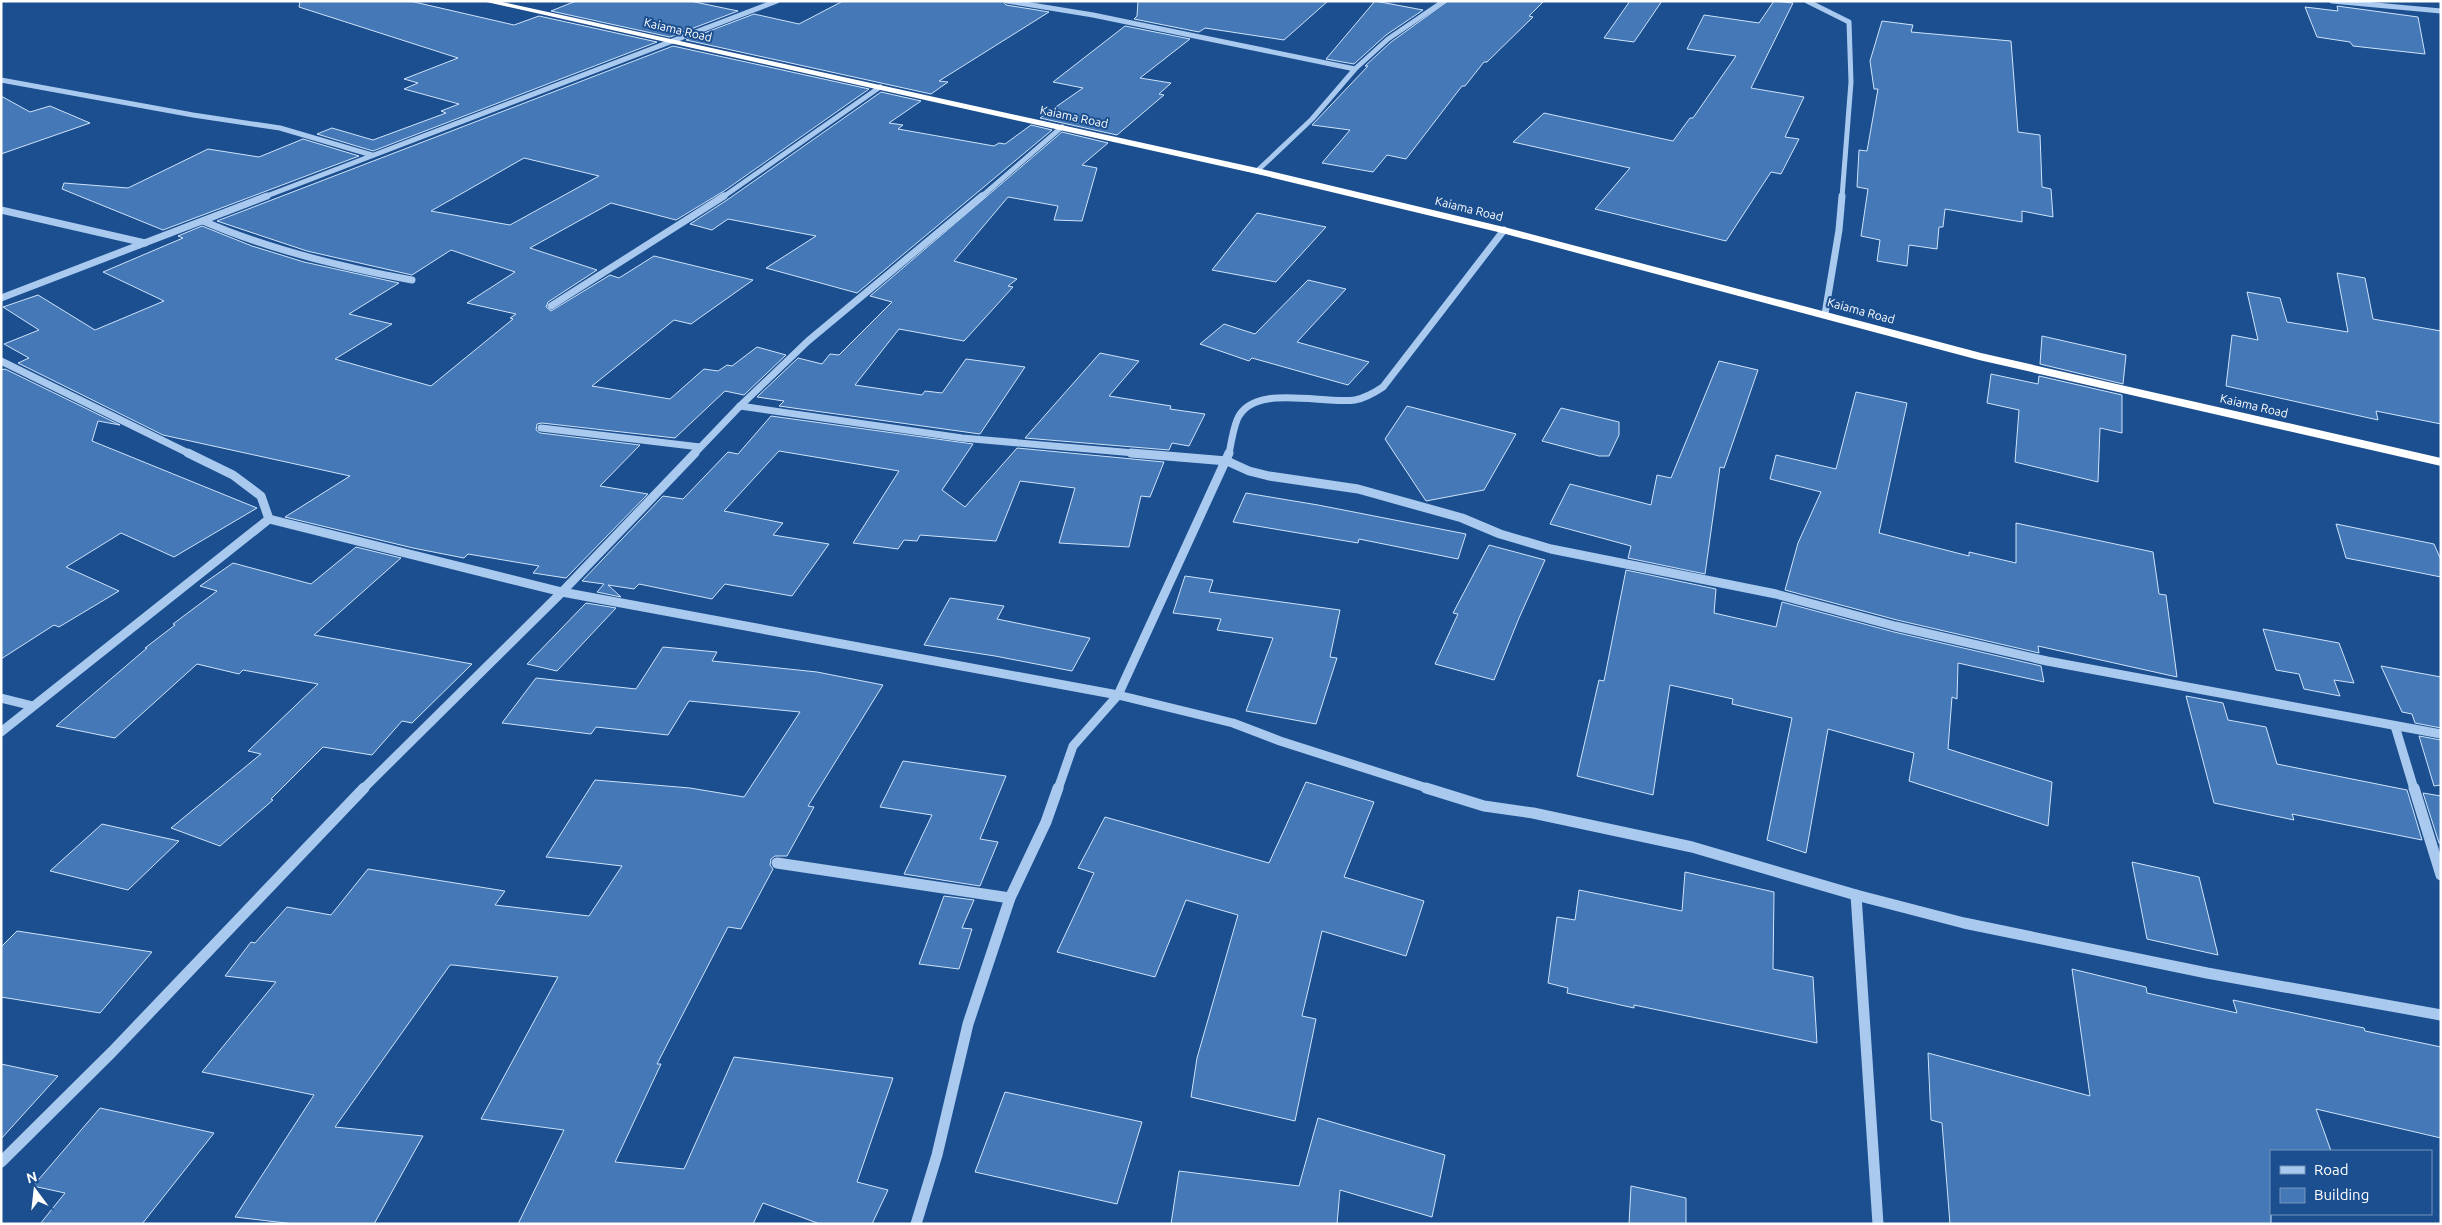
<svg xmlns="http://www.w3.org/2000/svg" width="2442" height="1225" font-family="Ubuntu,sans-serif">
<rect width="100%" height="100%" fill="#1b4f8f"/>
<g fill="#4478b7" stroke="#cfe3fa" fill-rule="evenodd">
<polygon points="300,1 410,1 514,25 539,16 657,42 373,151 317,134 332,128 373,140 446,113 441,111 459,104 404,89 418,83 404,79 458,58 299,7"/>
<polygon points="576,1 690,1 738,11 670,37 551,11"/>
<polygon points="843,1 1003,1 1006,5 1049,12 939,81 948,82 931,94 686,40 754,14 799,24"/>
<polygon points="1138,1 1328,1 1284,40 1205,28 1199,32 1134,19 1137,16"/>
<polygon points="1375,1 1423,10 1386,35 1354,64 1326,59"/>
<polygon points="1448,1 1544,1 1529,16 1533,17 1487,62 1484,62 1465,86 1462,86 1406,159 1387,155 1373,172 1322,163 1350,130 1312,125 1368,66 1365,66 1391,42"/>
<polygon points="1630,1 1662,1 1634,42 1604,38"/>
<polygon points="1774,1 1793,3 1751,88 1804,97 1785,137 1799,139 1781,174 1771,172 1726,241 1595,209 1630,168 1513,142 1544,113 1673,141 1690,118 1693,118 1736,56 1687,49 1704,15 1759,23"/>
<polygon points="2337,6 2418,17 2425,54 2353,46 2350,42 2317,37 2305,7 2338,11"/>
<polygon points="1882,21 1913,25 1911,32 2011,41 2018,132 2040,135 2042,187 2051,189 2053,217 2022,211 2022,222 1945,209 1943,227 1939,227 1937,249 1909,245 1907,266 1877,261 1880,240 1861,236 1868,189 1857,187 1859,150 1867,151 1878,89 1874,89 1870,61"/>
<polygon points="1125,26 1190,39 1140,78 1171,83 1159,94 1164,95 1117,135 1040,118 1083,88 1053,82"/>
<path d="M673 46 869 89 724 191 676 220 611 203 530 248 597 270 548 302 546 307 551 311 610 275 619 278 654 256 753 280 691 324 674 320 592 386 670 399 704 369 718 371 727 365 732 366 757 347 786 355 744 395 725 391 675 438 542 423 537 424 536 430 540 433 640 445 600 486 648 494 566 578 533 573 539 566 468 554 464 558 413 548 285 517 350 476 163 435 18 363 29 358 4 344 39 330 3 307 38 295 95 330 164 301 103 272 183 238 178 236 202 226 252 246 304 262 399 283 349 314 392 324 335 359 431 386 513 319 510 318 516 314 467 303 515 272 451 250 412 275 307 251 217 221ZM524 158 599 176 510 225 431 211Z"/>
<polygon points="881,92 921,101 889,123 903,125 898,129 994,146 999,143 1005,144 1031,125 1052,130 857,293 766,268 816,236 728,219 712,230 690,224 727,200"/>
<polygon points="1,96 30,112 50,106 90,123 1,154"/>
<polygon points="1062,132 1108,143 1082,165 1097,168 1082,221 1054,220 1058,206 1008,197 954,261 1017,279 1008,286 1013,287 964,341 899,329 855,385 922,395 925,391 942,393 966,359 1025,367 980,434 779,406 784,401 757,397 798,358 822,364 830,354 839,355 892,302 870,296"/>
<polygon points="303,139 359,156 163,230 62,189 64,183 128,188 208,149 259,157"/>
<polygon points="1257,213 1326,227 1276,282 1212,270"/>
<polygon points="2337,273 2365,278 2373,319 2441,331 2441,424 2376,411 2378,420 2226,386 2232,335 2258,340 2247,292 2280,298 2287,322 2348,332"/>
<polygon points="1308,280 1346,289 1297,342 1369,362 1348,385 1252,358 1249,361 1200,344 1224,324 1255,334"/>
<polygon points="2042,336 2126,355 2123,384 2040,364"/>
<polygon points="1100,353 1139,361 1109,396 1171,406 1170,409 1205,414 1189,446 1172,443 1169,450 1025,438"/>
<polygon points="1719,361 1758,370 1724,468 1720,467 1705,574 1628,558 1631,546 1550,524 1570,484 1651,505 1657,475 1671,478"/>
<polygon points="5,369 120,425 98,421 92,441 257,508 174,557 121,533 66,567 119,591 59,627 54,625 1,659 1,370"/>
<polygon points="1991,374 2038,384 2039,376 2122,395 2122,433 2100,428 2098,482 2015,462 2019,410 1987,403"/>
<polygon points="1856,392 1907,403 1879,533 1969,556 1969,552 2016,563 2016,523 2153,552 2159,594 2166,595 2177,677 2038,646 2039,653 1897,620 1785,590 1798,543 1821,492 1770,479 1776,455 1836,469"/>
<polygon points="1407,406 1516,434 1484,490 1426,501 1385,439"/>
<polygon points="1561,408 1619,422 1619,435 1609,456 1599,456 1542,441"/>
<polygon points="771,416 973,444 942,490 965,507 1017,448 1164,462 1150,497 1141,496 1129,547 1059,543 1075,488 1020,481 996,541 920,535 917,541 904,540 898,549 853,543 899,471 779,451 724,511 783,523 773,535 829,544 792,596 725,584 712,599 639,584 634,589 608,585 621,597 597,592 604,584 582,581 663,496 683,499 728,452 738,454"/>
<polygon points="1246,493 1318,505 1466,534 1458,559 1359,539 1358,543 1233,522"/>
<polygon points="2336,524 2434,544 2441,560 2441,577 2346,558"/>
<polygon points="1489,545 1545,560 1519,618 1494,680 1435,664 1458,614 1453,613"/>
<polygon points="356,547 401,558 314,635 472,664 412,723 402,721 372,755 323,747 271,799 273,800 220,846 171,828 261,754 248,751 318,684 243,670 239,674 197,664 115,738 56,726 147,648 145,648 175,625 173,624 217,591 200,586 233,563 311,584"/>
<polygon points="1626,570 1716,589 1714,613 1776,627 1782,602 1894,632 2041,666 2044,682 1958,663 1957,699 1952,697 1948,749 2052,782 2048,826 1909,781 1914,753 1828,729 1806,853 1767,840 1792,718 1732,704 1733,699 1670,685 1653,795 1577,776 1599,680 1604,681"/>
<polygon points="1185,576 1213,580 1209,592 1340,610 1330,657 1337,658 1316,724 1246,711 1273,638 1217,630 1221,619 1173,613"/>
<polygon points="950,598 1004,606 997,619 1090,638 1072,671 995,656 924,645"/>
<polygon points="586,603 616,608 557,671 527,664"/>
<polygon points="2263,629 2339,643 2354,683 2334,680 2340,696 2304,689 2299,674 2276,670"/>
<polygon points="663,647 717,652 712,661 817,672 883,685 808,806 814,807 787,856 775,856 771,859 770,865 773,869 741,929 728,927 657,1064 661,1064 615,1162 684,1169 734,1057 893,1078 857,1182 888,1190 872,1224 820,1224 763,1203 753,1224 518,1224 564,1130 481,1119 558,977 453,965 450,965 335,1127 423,1136 374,1224 294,1224 235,1217 314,1095 202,1072 276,982 225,976 251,942 255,943 287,907 331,915 368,869 505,891 495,905 589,916 622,866 546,857 595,780 690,788 744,797 800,712 689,701 668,735 596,727 591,734 502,723 536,678 636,689"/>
<polygon points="2381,666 2441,677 2441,728 2415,723 2412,714 2402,712"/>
<polygon points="2186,696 2223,703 2228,720 2266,727 2277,764 2407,790 2422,840 2292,814 2294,820 2214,803"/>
<polygon points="2419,736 2441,740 2441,785 2434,786"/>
<polygon points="903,761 1006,776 980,839 998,842 980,886 904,874 932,815 880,807"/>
<polygon points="1306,782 1374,802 1344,877 1424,901 1406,956 1322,931 1302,1016 1316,1019 1295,1121 1191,1097 1197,1058 1238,915 1186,900 1155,977 1057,952 1094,873 1078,868 1105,817 1269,863"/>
<polygon points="2423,793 2441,796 2441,844 2439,843"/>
<polygon points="102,824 179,841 128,890 50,871"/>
<polygon points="2132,862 2199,877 2218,955 2147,939"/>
<polygon points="1685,872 1774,892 1773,969 1813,977 1817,1043 1634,1005 1634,1008 1567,993 1568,988 1548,983 1557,917 1575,920 1579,890 1682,911"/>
<polygon points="944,896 974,900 962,928 972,929 959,969 919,964"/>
<polygon points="17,931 56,937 152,952 100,1013 1,997 1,947"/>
<polygon points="2072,969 2146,987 2147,993 2237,1013 2233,1000 2364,1028 2365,1031 2441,1047 2441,1138 2316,1109 2331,1151 2271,1151 2271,1224 1950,1224 1942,1123 1931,1120 1928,1053 2090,1096"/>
<polygon points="1,1064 58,1076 1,1139"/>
<polygon points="1005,1092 1142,1122 1117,1204 975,1172"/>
<polygon points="100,1108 214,1133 142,1224 40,1224 65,1193 33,1186"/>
<polygon points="1318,1118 1445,1155 1432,1217 1340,1190 1337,1224 1171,1224 1179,1171 1299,1186"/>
<polygon points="1631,1186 1686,1198 1686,1224 1629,1224"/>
</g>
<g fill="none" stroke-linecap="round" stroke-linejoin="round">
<g stroke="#a9c9ee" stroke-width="5">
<polyline points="1007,1 1093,15 1355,69"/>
<polyline points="1807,1 1849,22 1851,82 1842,197"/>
<polyline points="2332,1 2441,11"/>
<polyline points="1,80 193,115 280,128 372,155"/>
<polyline points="1257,171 1312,119 1355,69 1388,39 1444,1"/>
<polyline points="264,197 777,1"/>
<polyline points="723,197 880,87"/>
<polyline points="981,197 1062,127"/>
</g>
<g stroke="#a9c9ee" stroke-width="7">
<polyline points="1,210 145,243"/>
<path d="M203 221C270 250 340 267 412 280"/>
<polyline points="1,298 267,196"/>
<polyline points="551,306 724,196"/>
<polyline points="1825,314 1839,230 1842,196"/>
<polyline points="1,361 190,454"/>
<polyline points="740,406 962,438 1146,454"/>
<polyline points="541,428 700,447"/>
<polyline points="694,454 740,406 808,341 982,196"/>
<path d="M1229 454C1231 443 1233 430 1237 420 1252 382 1324 405 1355 400 1366 398 1374 393 1383 387L1504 230"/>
</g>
<g stroke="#a9c9ee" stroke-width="9">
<polyline points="188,453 233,475 261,496 269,519"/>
<polyline points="1131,453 1227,461 1249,471 1269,476 1358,489 1462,518 1500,534 1551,549 1776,594 1895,626 2047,661 2441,734"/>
<polyline points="269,519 562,592 1118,695 1233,723 1280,741 1430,789"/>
<polyline points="1,698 33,706"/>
<polyline points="2395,726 2414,789"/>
<polyline points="1,732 269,519"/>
<polyline points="363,789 562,592 695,453"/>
<polyline points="1058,789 1073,746 1118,695 1229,453"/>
</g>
<g stroke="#a9c9ee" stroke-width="11">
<polyline points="1426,788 1484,806 1533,813 1692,847 1856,895 1964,923 2207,973 2441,1015"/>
<polyline points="2414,788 2441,875"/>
<polyline points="777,863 1010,898"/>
<polyline points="1856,895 1878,1224"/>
<polyline points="1,1162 112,1052 364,788"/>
<polyline points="916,1224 937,1155 968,1024 1010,898 1046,822 1058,788"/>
</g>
<polygon fill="#fff" fill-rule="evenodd" points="482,1 498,1 1257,168 1508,228 1981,353 2441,458 2441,466 1979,360 1502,233 1257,174"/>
</g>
<g text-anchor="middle" stroke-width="4" stroke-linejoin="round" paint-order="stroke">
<g font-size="12" fill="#fff" stroke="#1b4f8f">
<text transform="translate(678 30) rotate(13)" y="4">Kaiama Road</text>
<text transform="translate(1074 117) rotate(12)" y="4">Kaiama Road</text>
<text transform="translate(1469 209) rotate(14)" y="4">Kaiama Road</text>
<text transform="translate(1861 311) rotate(15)" y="4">Kaiama Road</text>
<text transform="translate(2254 406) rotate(13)" y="4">Kaiama Road</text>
</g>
</g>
<rect width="2442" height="1225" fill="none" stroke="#ffffff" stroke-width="5"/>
<rect x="2270" y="1150" width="162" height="65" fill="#1b4f8f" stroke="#7695bc"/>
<rect x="2280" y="1166" width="25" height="8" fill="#a9c9ee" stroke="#7695bc"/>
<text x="2314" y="1175" font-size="15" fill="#ffffff">Road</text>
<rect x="2280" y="1188" width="25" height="15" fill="#4478b7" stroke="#7695bc"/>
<text x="2314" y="1200" font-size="15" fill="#ffffff">Building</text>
<g transform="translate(35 1190) rotate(345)" stroke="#1b4f8f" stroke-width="4" paint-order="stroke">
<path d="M0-4L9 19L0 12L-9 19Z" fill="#ffffff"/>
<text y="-8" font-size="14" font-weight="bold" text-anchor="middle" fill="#ffffff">N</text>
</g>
</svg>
